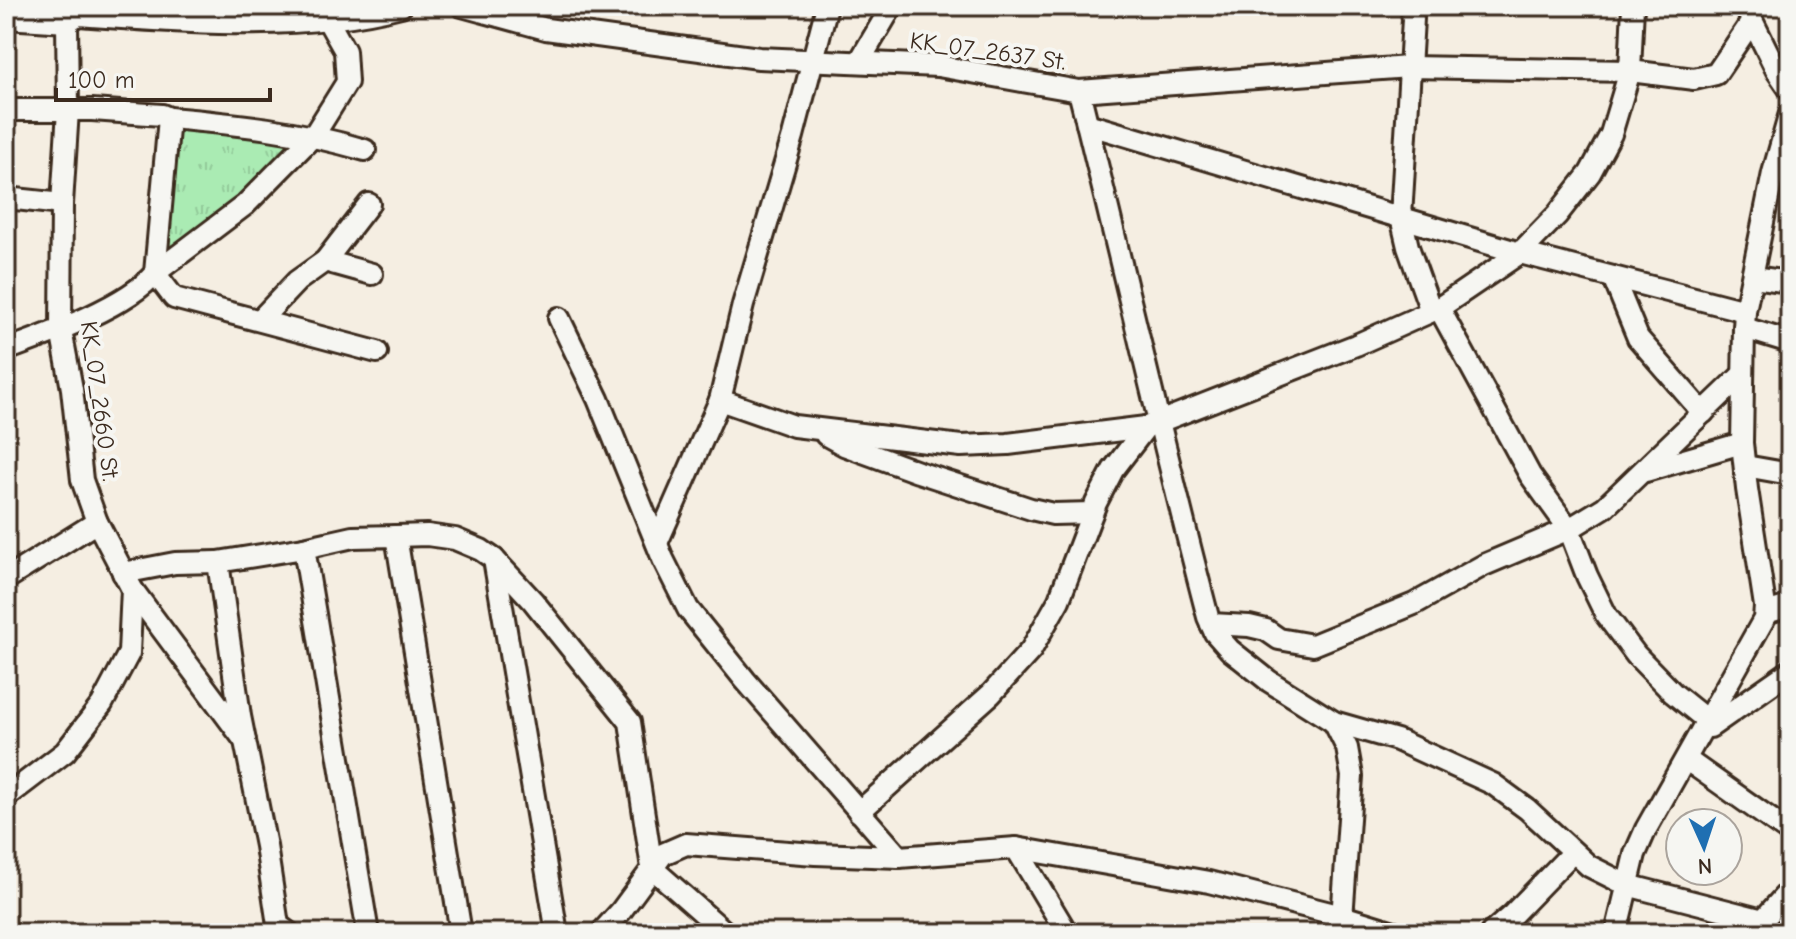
<svg xmlns="http://www.w3.org/2000/svg" width="1796" height="939" font-family="'Comic Neue',sans-serif">
<defs>
<pattern id="park-tufts" width="24" height="20" patternUnits="userSpaceOnUse" patternTransform="scale(2)"><rect width="24" height="20" fill="#aaebb3"/><path d="M3 7l-1-3M5 7V3M7 7l1-3M15 17l-1-3M17 17v-4M19 17l1-3" fill="none" stroke="#93ca9a"/></pattern>
</defs>
<rect width="100%" height="100%" fill="#f5eee2"/>
<filter id="ink" filterUnits="userSpaceOnUse"><feTurbulence type="fractalNoise" baseFrequency=".0125" numOctaves="2"/><feDisplacementMap in="SourceGraphic" scale="16" xChannelSelector="R" yChannelSelector="G"/><feConvolveMatrix kernelMatrix="1 2 1 2 8 2 1 2 1" color-interpolation-filters="sRGB"/></filter>
<g filter="url(#ink)">
<g fill="url(#park-tufts)" stroke="#728a68" stroke-width="2">
<polygon points="218,6 284,6 281,22 217,20"/>
<polygon points="169,118 314,135 155,273"/>
</g>
<g fill="none" stroke-linecap="round" stroke-linejoin="round">
<g stroke="#3b2a1e" stroke-width="26">
<g id="minor">
<polyline points="462,6 546,29 759,58 938,66 1079,91 1409,67 1630,71 1694,79 1716,74 1752,21"/>
<polyline points="1411,6 1413,19 1401,217 1408,247 1431,311"/>
<polyline points="1745,6 1777,71 1790,90"/>
<path d="M6 18 67 22 78 15C182 22 298 33 401 6"/>
<polyline points="327,19 345,51 347,82 314,135 245,205 155,273 174,298 377,352"/>
<polyline points="67,22 68,110 62,204 61,330 72,389 82,480 97,522 132,589 245,741"/>
<polyline points="859,62 892,6"/>
<path d="M1079 91C1123 266 1162 442 1208 617L1215 633 1230 650 1269 681 1334 722 1397 740 1493 784 1527 809 1589 866 1627 885 1763 920"/>
<path d="M6 110H92L162 115 169 118C238 124 297 130 365 150"/>
<polyline points="1087,124 1520,253 1745,311"/>
<polyline points="6,198 62,204"/>
<polyline points="325,261 372,274"/>
<polyline points="1613,277 1638,338 1703,413"/>
<polyline points="1753,277 1790,282"/>
<polyline points="1439,308 1530,475 1569,529 1587,576 1606,615 1636,655 1673,693 1709,722"/>
<polyline points="559,318 598,399 663,559 688,609 745,680 899,857 1016,848 1209,882 1342,916 1397,933"/>
<polyline points="261,319 297,281 325,261 369,204"/>
<polyline points="1744,328 1790,342"/>
<path d="M6 350C47 335 128 306 155 273L169 118"/>
<polyline points="720,400 794,426 961,446 1008,444 1146,427 1356,345 1439,308 1520,253 1557,215 1590,173 1611,134 1630,71 1633,6"/>
<polyline points="826,435 844,445 918,472 1031,509 1053,514 1092,513"/>
<polyline points="1745,466 1790,474"/>
<polyline points="1646,471 1742,443"/>
<polyline points="396,536 427,535 455,539 481,550 494,559 533,601 630,722 652,868 726,933"/>
<polyline points="657,543 720,400 743,305 793,136 827,6"/>
<polyline points="494,559 557,933"/>
<polyline points="123,573 175,563 218,562"/>
<polyline points="6,579 97,522"/>
<polyline points="1765,613 1790,606"/>
<polyline points="1211,624 1249,626 1266,630 1279,639 1313,645 1414,604 1484,565 1569,529 1605,507 1743,374"/>
<polyline points="1334,722 1347,748 1352,776 1341,933"/>
<polyline points="1710,727 1790,671"/>
<polyline points="1687,760 1790,833"/>
<polyline points="6,797 65,752 102,704 129,653 132,589"/>
<polyline points="859,812 991,694 1031,650 1059,600 1096,503 1113,470 1146,427"/>
<polyline points="1016,848 1067,933"/>
<polyline points="289,933 278,925 266,846 240,716 218,562 304,548"/>
<polyline points="368,933 304,548 353,537 396,536 461,933"/>
<polyline points="601,933 621,911 663,854 686,844 815,854 899,857"/>
<polyline points="1491,933 1513,914 1573,852"/>
<polyline points="1616,933 1635,854 1646,829 1764,619 1765,606 1747,489 1742,443 1744,328 1745,311 1773,173 1790,113"/>
<polyline points="1762,933 1763,920 1790,890"/>
</g>
</g>
<use href="#minor" stroke="#f6f6f2" stroke-width="20"/>
</g>
</g>
<g text-anchor="middle" stroke-width="8" stroke-linejoin="round" paint-order="stroke">
<g font-size="24" fill="#3b2a1e" stroke="#f6f6f2">
<text transform="translate(988 51) rotate(8)" y="8">KK_07_2637 St.</text>
<text transform="translate(100 401) rotate(82)" y="8">KK_07_2660 St.</text>
</g>
</g>
<rect width="1796" height="939" fill="none" stroke="#f6f6f2" stroke-width="32"/>
<rect x="16" y="16" width="1764" height="907" fill="none" stroke="#3b2a1e" stroke-width="3" filter="url(#ink)"/>
<g transform="translate(1704 847) rotate(177)"><circle r="38" fill="#f6f6f2" stroke="#aba49d" stroke-width="2"/>
<path d="M0-6L14 30L0 20L-14 30Z" fill="#1f6fb2"/>
<text y="-12" font-size="22" font-weight="bold" text-anchor="middle" fill="#3b2a1e">N</text>
</g>
<path d="M56 88v12h214v-12" fill="none" stroke="#3b2a1e" stroke-width="4"/>
<text x="68" y="88" font-size="24" fill="#3b2a1e" stroke="#f6f6f2" stroke-width="6" paint-order="stroke">100 m</text>
</svg>
